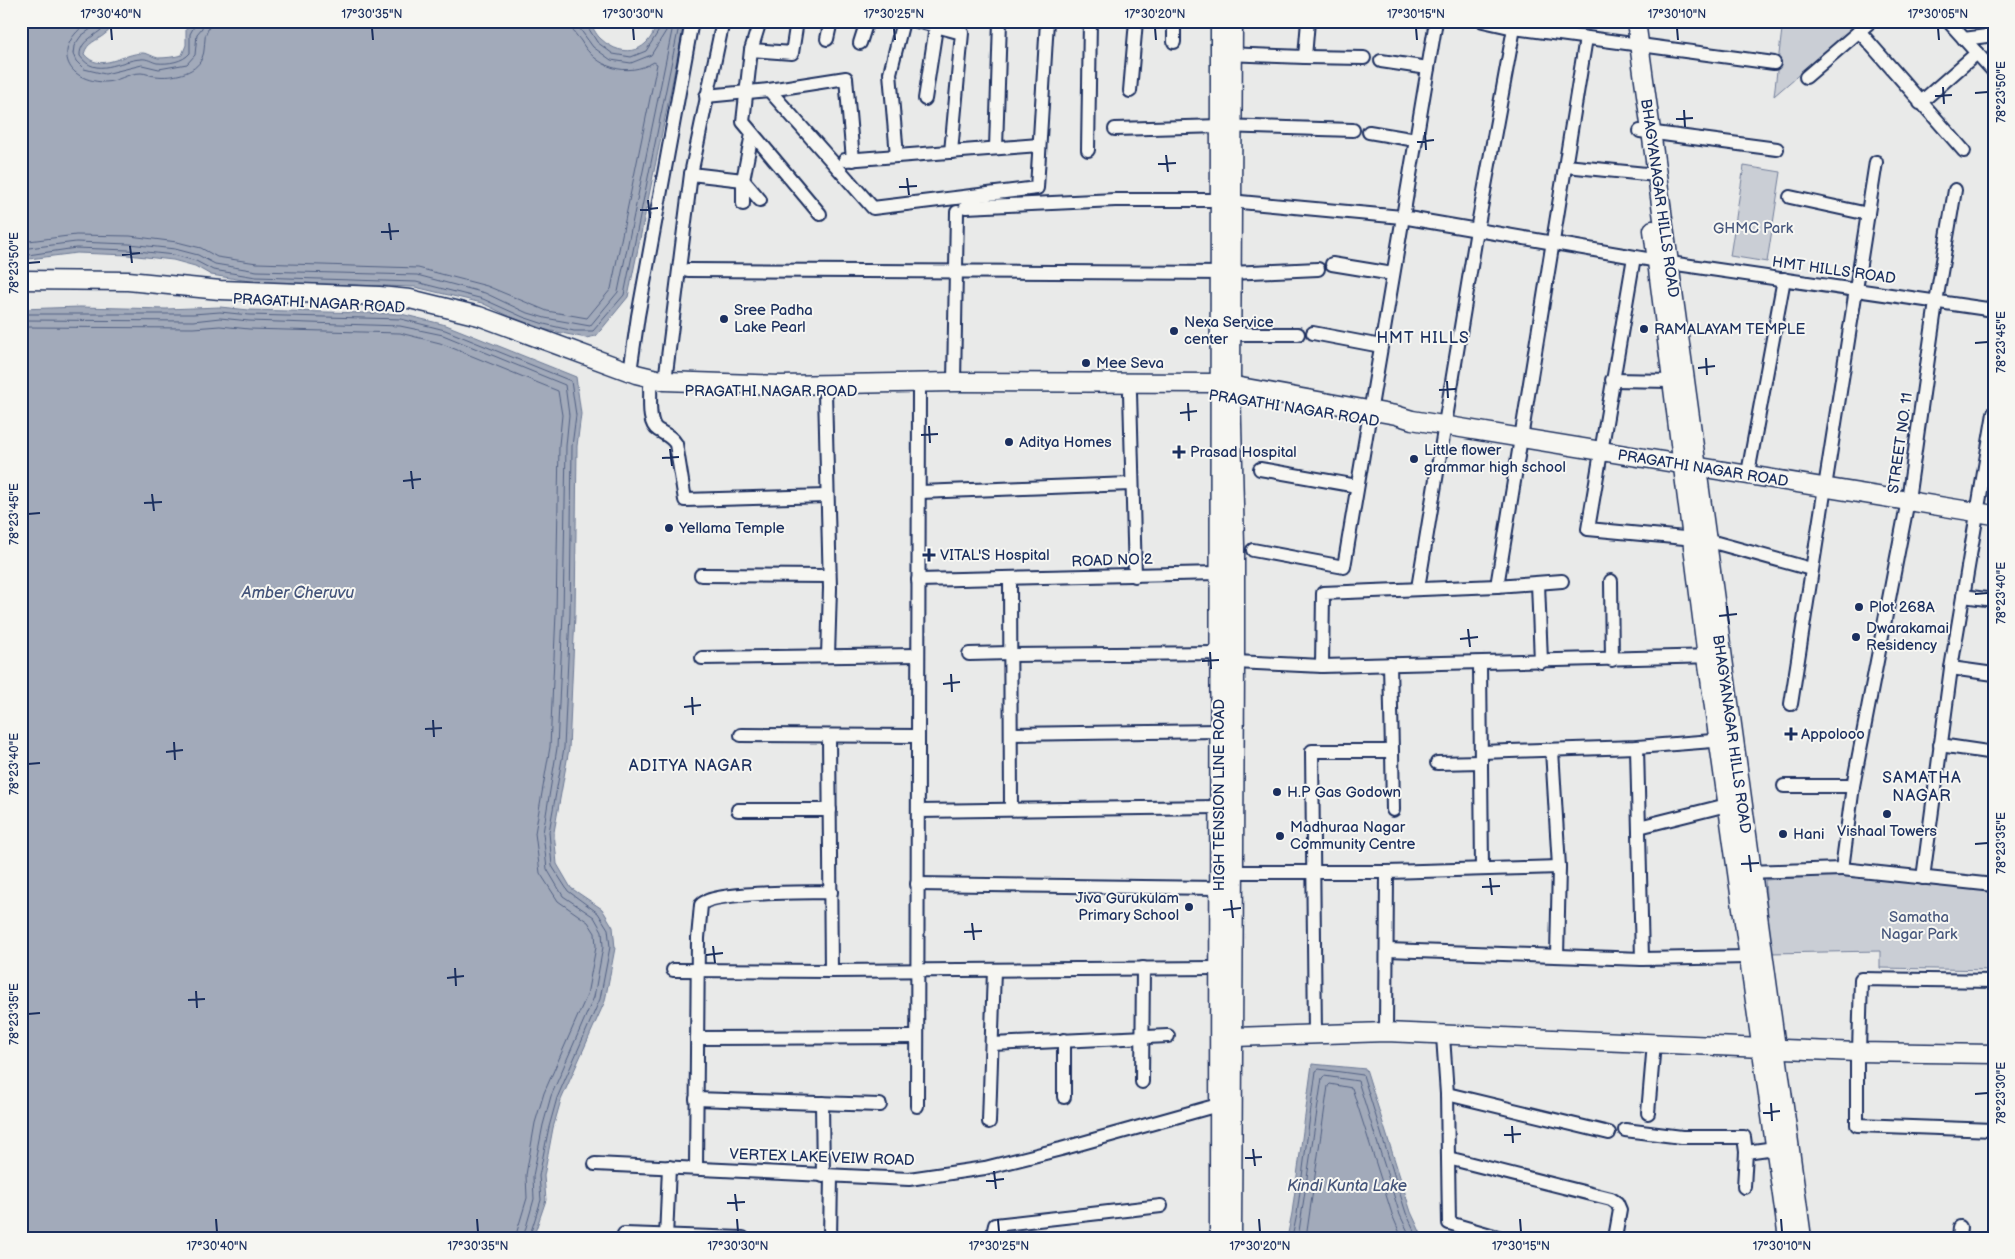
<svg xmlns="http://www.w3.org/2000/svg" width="2015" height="1259" font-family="'Balsamiq Sans',sans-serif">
<rect width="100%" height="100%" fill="#e9eae9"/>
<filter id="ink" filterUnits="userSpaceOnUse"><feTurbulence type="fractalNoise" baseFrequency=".02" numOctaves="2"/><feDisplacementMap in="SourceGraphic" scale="10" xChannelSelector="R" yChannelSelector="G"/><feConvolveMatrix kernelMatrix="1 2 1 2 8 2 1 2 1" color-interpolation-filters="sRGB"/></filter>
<g filter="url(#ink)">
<g fill="#caced5" stroke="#727e9a">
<polygon points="1783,21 1861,21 1774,96"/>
<polygon points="1744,166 1781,172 1767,262 1730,256"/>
<polygon points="1840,875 1994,890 1994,970 1880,968 1880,951 1770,953 1765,880"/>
</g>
<g fill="#a2aaba" stroke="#6c7995">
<path d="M21 21H116C112 26 110 31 105 34 97 41 87 42 84 54 100 74 123 53 143 53 148 53 153 57 158 58 166 58 174 57 182 55L186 45V29L193 21H587C594 27 595 34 601 39 624 60 651 52 657 21H685L628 297 596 336 586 338 542 329 521 322 482 303 415 287 256 282 211 275 195 266 173 260 128 255 77 253 21 260Z"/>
<polygon points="80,307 166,309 220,307 249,310 401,314 446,325 576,377 581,414 577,446 575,614 569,749 554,832 557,864 571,888 602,909 613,927 615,948 605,1001 561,1100 553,1128 544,1176 546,1200 533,1238 21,1238 21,309"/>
<polygon points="1312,1064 1366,1069 1411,1212 1423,1238 1287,1238 1292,1213"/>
</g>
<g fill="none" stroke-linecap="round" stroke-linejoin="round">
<g stroke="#516083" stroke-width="1">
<path d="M91 21C54 42 60 80 104 82 118 82 127 73 141 73 146 73 151 76 156 76 171 78 196 74 202 58 205 51 204 45 205 39 205 33 210 28 211 21"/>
<polyline points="102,21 81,36 74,46 73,54 76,61 84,69 105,74 142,65 159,69 187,64 195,55 197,34 202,28 203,21"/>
<path d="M109 21C102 35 79 38 80 56 96 79 120 60 141 59 147 58 152 62 157 63 168 64 183 62 190 53V34L197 21"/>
<polyline points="578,21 580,29 593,47 611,60 631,63 651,55 666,31 668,21"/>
<polyline points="584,21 597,42 613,54 631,57 646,51 660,29 662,21"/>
<path d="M21 242 76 235 130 236 177 242 201 248 217 257 257 263 418 268 487 286 547 311 587 318 611 289 657 64 654 62C627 78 596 68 581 41 576 34 571 31 570 21"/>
<polyline points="21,249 76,242 129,244 175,249 198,255 215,264 257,271 417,275 485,293 525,312 545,318 590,326 618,292 674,21"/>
<polyline points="21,256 76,248 128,250 174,255 196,261 213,270 256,277 416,282 483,299 523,317 544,324 574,331 593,331 624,295 680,21"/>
<polyline points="21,314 193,314 220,312 249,315 401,319 445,330 571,381 576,415 572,446 570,614 564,748 549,832 552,866 568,891 598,913 608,929 610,947 600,999 557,1098 549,1127 539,1176 541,1200 529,1238"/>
<polyline points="21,320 193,321 220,318 249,321 400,326 443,335 565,385 569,415 566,446 563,614 557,748 543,833 547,869 563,896 594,917 602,931 603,947 594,997 551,1096 543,1125 533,1176 534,1199 523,1238"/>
<polyline points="21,327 193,328 220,326 249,329 400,333 440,343 558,391 562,415 559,445 556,613 550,747 535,833 540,873 558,901 588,922 595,933 596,947 587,995 544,1093 535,1123 526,1175 527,1198 515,1238"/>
<polyline points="1292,1238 1297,1214 1316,1071 1319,1069 1363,1075 1406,1213 1418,1238"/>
<polyline points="1298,1238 1322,1078 1324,1076 1358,1081 1400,1215 1411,1238"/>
<polyline points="1306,1238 1328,1086 1330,1084 1352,1088 1393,1217 1402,1238"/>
</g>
<g stroke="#1b2f5e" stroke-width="16">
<g id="street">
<polyline points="760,21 751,50 743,122 820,214"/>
<polyline points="917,21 962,33 951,152"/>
<polyline points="1483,21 1514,28 1774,63"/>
<polyline points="1948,21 1994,72"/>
<polyline points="1859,31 1964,151"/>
<polyline points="827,39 831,21"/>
<polyline points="1964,39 1994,35"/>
<polyline points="1174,42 1174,21"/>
<polyline points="860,43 867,21"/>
<polyline points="751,50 792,53 797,21"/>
<polyline points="1225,54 1305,57 1308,21"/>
<polyline points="1305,57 1364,58"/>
<polyline points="1381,61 1428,68"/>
<polyline points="1806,77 1871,21"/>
<polyline points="769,90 873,208 1037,188 1047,21"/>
<polyline points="1130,91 1136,21"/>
<polyline points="706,96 769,90 846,78 853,160"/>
<polyline points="925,99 936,27"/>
<polyline points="1920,103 1977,53"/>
<polyline points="1115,129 1221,126 1353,130"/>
<polyline points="1640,131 1777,149"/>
<polyline points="1369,132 1416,140"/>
<polyline points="996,148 1000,21"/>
<polyline points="1088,150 1090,21"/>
<polyline points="897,156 890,73 903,21"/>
<polyline points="845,160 1039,145"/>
<polyline points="1566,166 1656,175"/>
<polyline points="691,174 743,180 752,134"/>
<polyline points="743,180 760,200"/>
<polyline points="743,180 743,204"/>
<polyline points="1790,197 1868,214"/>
<polyline points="966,207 1115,200 1219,200 1402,217 1670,263 1994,310"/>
<polyline points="1634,257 1588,529 1706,540 1811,569"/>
<polyline points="1332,264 1393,274"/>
<polyline points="688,270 1231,273 1318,269"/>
<polyline points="1313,333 1381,346"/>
<polyline points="1232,334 1298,334"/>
<polyline points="630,372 638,316 692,21"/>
<polyline points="1612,380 1671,381"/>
<polyline points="665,381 691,174 723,21"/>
<polyline points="954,382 957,212"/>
<path d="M650 387C651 399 647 423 658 430 666 435 671 436 676 444L685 500 827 496"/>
<polyline points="825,392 830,588 828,656"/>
<polyline points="1130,393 1135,576"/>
<polyline points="1260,469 1357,486"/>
<polyline points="1748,473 1784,279"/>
<polyline points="920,492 1131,484"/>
<polyline points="1253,550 1344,567 1436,21"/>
<polyline points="701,575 829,576"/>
<polyline points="1010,579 1011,809"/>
<polyline points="918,580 1218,573"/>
<polyline points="1611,581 1612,660"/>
<polyline points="1538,583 1541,662"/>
<polyline points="1497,586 1586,38"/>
<polyline points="1418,588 1477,230 1514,28"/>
<polyline points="1963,596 1994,600"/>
<polyline points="969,654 1010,653"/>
<polyline points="1010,655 1219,653 1235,662 1322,666 1715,656"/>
<polyline points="702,658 918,655"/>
<polyline points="1480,663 1482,869"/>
<polyline points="1322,666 1323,593 1497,586 1562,581"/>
<polyline points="1951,668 1994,674"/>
<polyline points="1791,704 1876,162"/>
<polyline points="1011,734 1218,731"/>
<polyline points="741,735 918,736"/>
<polyline points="829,736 831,971"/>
<polyline points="1940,745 1994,753"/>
<polyline points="1637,747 1642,959"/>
<polyline points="1552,750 1559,867 1557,956"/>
<polyline points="1392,751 1393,810"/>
<polyline points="1481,752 1637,747 1725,740"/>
<polyline points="1437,763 1481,762"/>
<polyline points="1784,786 1853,786"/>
<polyline points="738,810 830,810"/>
<polyline points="918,811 1218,807"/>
<polyline points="1639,827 1727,805"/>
<polyline points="1842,869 1994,885"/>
<polyline points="1234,872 1387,872 1559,867"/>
<polyline points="1745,872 1842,869 1853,786 1908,500 1936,302 1955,190"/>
<polyline points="1923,878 1951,668 1994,413"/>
<polyline points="917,884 1218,888"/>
<polyline points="1387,950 1642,959 1748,957"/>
<polyline points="673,970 831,971 1218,968"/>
<polyline points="1386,1032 1387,872"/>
<polyline points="1315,1035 1312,751 1392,751 1390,664"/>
<polyline points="1443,1036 1447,1094 1449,1223 1501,1238"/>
<polyline points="697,1038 917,1037"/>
<polyline points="992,1044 1168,1036"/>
<polyline points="1857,1052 1857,1125 1994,1130"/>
<polyline points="1859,1052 1861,979 1994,981"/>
<polyline points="1142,1082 1143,968"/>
<polyline points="1447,1094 1609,1133"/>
<polyline points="1064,1097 1064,1040"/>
<polyline points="696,1099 880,1105"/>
<polyline points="822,1103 823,1176"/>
<polyline points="917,1106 919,390"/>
<polyline points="1648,1113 1654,1043"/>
<polyline points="989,1122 994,970"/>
<polyline points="1625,1130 1682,1137 1744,1137 1746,1152 1744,1187"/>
<polyline points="1746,1152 1775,1148"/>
<polyline points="1448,1158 1611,1199 1617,1203 1620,1210 1615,1238"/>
<polyline points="595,1164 909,1179 985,1168 1061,1149 1218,1105"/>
<path d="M696 1168 698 938 701 905C711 891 810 893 831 892"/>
<polyline points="624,1234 743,1238"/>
<polyline points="666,1238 669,1167"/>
<polyline points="830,1238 831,1176"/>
<polyline points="992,1238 995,1225 1161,1206"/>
<polyline points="1959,1238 1960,1227"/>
</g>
</g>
<g stroke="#1b2f5e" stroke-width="21">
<g id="secondary">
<polyline points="1636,21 1802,1238"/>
<polyline points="1653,230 1707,657 1788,1238"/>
<polyline points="21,280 128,281 220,290 379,296 410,299 479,316 636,374 665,381 781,385 954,382 1218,383 1396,415 1412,420 1994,515"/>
<polyline points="1235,1037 1386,1032 1857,1052 1994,1054"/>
<polyline points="1219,1238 1220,21"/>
<polyline points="1232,1238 1235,662 1235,546 1231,384 1233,21"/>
</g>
</g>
<use href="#street" stroke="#f6f6f2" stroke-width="12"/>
<use href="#secondary" stroke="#f6f6f2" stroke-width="18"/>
</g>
</g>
<path fill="none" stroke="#1b2f5e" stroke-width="2" d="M111 28 112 40M372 28 373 40M633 28 634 40M894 28 895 40M1155 28 1156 40M1416 28 1417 40M1677 28 1678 40M1938 28 1939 40M1943 87 1944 104M1975 93 1988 92M1935 96 1952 95M1684 110 1685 127M1676 119 1693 118M1425 132 1426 150M1417 142 1434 140M1166 155 1168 172M1158 164 1176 163M907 178 909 195M899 187 917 186M648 200 650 218M640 210 658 208M389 223 391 240M381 232 399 231M130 246 132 263M122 255 140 253M28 263 40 262M1975 343 1988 342M1706 358 1707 375M1698 368 1715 366M1447 381 1448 398M1439 390 1456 389M1188 403 1189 421M1180 413 1197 411M929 426 930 443M921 435 938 434M670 449 672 466M662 458 679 457M411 471 413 489M403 481 421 479M152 494 154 511M144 503 162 502M28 514 40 513M1975 594 1988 593M1727 606 1729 624M1719 616 1737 614M1468 629 1470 647M1460 639 1478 637M1210 652 1211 669M1202 661 1219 660M951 674 952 692M943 684 960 682M692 697 693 715M684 707 701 705M433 720 434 737M425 729 442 728M174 742 175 760M166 752 183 750M28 764 40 763M1975 844 1988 843M1749 855 1751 872M1741 864 1759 863M1490 878 1492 895M1482 887 1500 886M1231 900 1233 918M1223 910 1241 908M972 923 974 940M964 932 982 931M713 946 715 963M706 955 723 953M455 968 456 986M447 978 464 976M196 991 197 1008M188 1000 205 999M28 1014 40 1013M1975 1094 1988 1093M1771 1103 1772 1121M1763 1113 1780 1111M1512 1126 1513 1143M1504 1135 1521 1134M1253 1149 1255 1166M1245 1158 1262 1157M994 1171 996 1189M986 1181 1004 1179M735 1194 737 1211M727 1203 745 1202M216 1219 217 1232M477 1219 478 1232M737 1219 738 1232M998 1219 999 1232M1259 1219 1260 1232M1520 1219 1521 1232M1781 1219 1782 1232"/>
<g fill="#1b2f5e" stroke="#f6f6f2" stroke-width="2">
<circle cx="724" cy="319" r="5"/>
<circle cx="1644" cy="329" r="5"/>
<circle cx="1174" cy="331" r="5"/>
<circle cx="1086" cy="363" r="5"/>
<circle cx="1009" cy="442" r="5"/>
<path d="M1176.5 444.5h5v5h5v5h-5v5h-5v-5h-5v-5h5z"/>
<circle cx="1414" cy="459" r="5"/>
<circle cx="669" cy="528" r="5"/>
<path d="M926.5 547.5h5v5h5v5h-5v5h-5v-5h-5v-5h5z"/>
<circle cx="1859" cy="607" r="5"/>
<circle cx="1856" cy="637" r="5"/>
<path d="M1788.5 726.5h5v5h5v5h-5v5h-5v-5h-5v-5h5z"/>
<circle cx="1277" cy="792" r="5"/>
<circle cx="1887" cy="814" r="5"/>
<circle cx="1783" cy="834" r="5"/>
<circle cx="1280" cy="836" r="5"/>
<circle cx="1189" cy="907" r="5"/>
</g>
<g text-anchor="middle" stroke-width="4" stroke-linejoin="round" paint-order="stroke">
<g font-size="15" fill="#1b2f5e" stroke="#f6f6f2">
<text transform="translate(1660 198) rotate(82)" y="5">BHAGYANAGAR HILLS ROAD</text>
<text transform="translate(1834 270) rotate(8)" y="5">HMT HILLS ROAD</text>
<text transform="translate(319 303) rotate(3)" y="5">PRAGATHI NAGAR ROAD</text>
<text x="771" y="396">PRAGATHI NAGAR ROAD</text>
<text transform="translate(1294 408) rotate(9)" y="5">PRAGATHI NAGAR ROAD</text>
<text transform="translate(1900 443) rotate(-82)" y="5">STREET NO. 11</text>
<text transform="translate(1703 468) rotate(9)" y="5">PRAGATHI NAGAR ROAD</text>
<text transform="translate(1112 560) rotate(-2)" y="5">ROAD NO 2</text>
<text transform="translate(1732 734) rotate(82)" y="5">BHAGYANAGAR HILLS ROAD</text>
<text transform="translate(1219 795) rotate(-90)" y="5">HIGH TENSION LINE ROAD</text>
<text transform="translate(822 1157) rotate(2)" y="5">VERTEX LAKE VEIW ROAD</text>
</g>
<g font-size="15" fill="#47577c" stroke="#f6f6f2">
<text x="1753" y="233">GHMC Park</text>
<text x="1919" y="922">Samatha<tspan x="1919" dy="17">Nagar Park</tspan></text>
</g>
<g font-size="15" fill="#1b2f5e" stroke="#f6f6f2" text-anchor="start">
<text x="734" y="315">Sree Padha<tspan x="734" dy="17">Lake Pearl</tspan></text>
<text x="1184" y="327">Nexa Service<tspan x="1184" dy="17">center</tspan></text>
<text x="1654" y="334">RAMALAYAM TEMPLE</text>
<text x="1096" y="368">Mee Seva</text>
<text x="1019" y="447">Aditya Homes</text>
<text x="1424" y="455">Little flower<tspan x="1424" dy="17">grammar high school</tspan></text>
<text x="1190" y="457">Prasad Hospital</text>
<text x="679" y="533">Yellama Temple</text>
<text x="940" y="560">VITAL'S Hospital</text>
<text x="1869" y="612">Plot 268A</text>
<text x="1866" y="633">Dwarakamai<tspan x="1866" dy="17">Residency</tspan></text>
<text x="1801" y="739">Appolooo</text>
<text x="1287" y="797">H.P Gas Godown</text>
<text x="1290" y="832">Madhuraa Nagar<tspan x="1290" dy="17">Community Centre</tspan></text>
<text x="1887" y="836" text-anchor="middle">Vishaal Towers</text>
<text x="1793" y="839">Hani</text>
<text x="1179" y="903" text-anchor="end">Jiva Gurukulam<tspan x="1179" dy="17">Primary School</tspan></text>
</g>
<g font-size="16" letter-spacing="1" fill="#1b2f5e" stroke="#f6f6f2">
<text x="1423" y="343">HMT HILLS</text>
<text x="691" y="771">ADITYA NAGAR</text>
<text x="1922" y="783">SAMATHA<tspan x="1922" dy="18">NAGAR</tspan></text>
</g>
<g font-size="16" font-style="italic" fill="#44547a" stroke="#f6f6f2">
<text x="298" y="598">Amber Cheruvu</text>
<text x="1347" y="1191">Kindi Kunta Lake</text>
</g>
</g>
<rect width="2015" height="1259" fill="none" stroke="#f6f6f2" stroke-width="55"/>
<rect x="28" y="28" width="1960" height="1204" fill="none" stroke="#1b2f5e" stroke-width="2"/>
<g font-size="12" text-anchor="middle" fill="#1b2f5e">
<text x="111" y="18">17°30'40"N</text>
<text x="372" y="18">17°30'35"N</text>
<text x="633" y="18">17°30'30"N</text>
<text x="894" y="18">17°30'25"N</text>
<text x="1155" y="18">17°30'20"N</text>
<text x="1416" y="18">17°30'15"N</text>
<text x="1677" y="18">17°30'10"N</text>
<text x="1938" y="18">17°30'05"N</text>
<text transform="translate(2001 92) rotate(-90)" y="4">78°23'50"E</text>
<text transform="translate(14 263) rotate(-90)" y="4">78°23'50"E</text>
<text transform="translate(2001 342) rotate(-90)" y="4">78°23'45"E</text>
<text transform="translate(14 514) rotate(-90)" y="4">78°23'45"E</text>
<text transform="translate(2001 593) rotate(-90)" y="4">78°23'40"E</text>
<text transform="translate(14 764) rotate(-90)" y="4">78°23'40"E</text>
<text transform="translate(2001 843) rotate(-90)" y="4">78°23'35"E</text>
<text transform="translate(14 1014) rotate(-90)" y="4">78°23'35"E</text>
<text transform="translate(2001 1093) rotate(-90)" y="4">78°23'30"E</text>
<text x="217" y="1250">17°30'40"N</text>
<text x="478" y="1250">17°30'35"N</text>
<text x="738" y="1250">17°30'30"N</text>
<text x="999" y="1250">17°30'25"N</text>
<text x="1260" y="1250">17°30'20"N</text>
<text x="1521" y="1250">17°30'15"N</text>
<text x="1782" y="1250">17°30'10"N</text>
</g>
</svg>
